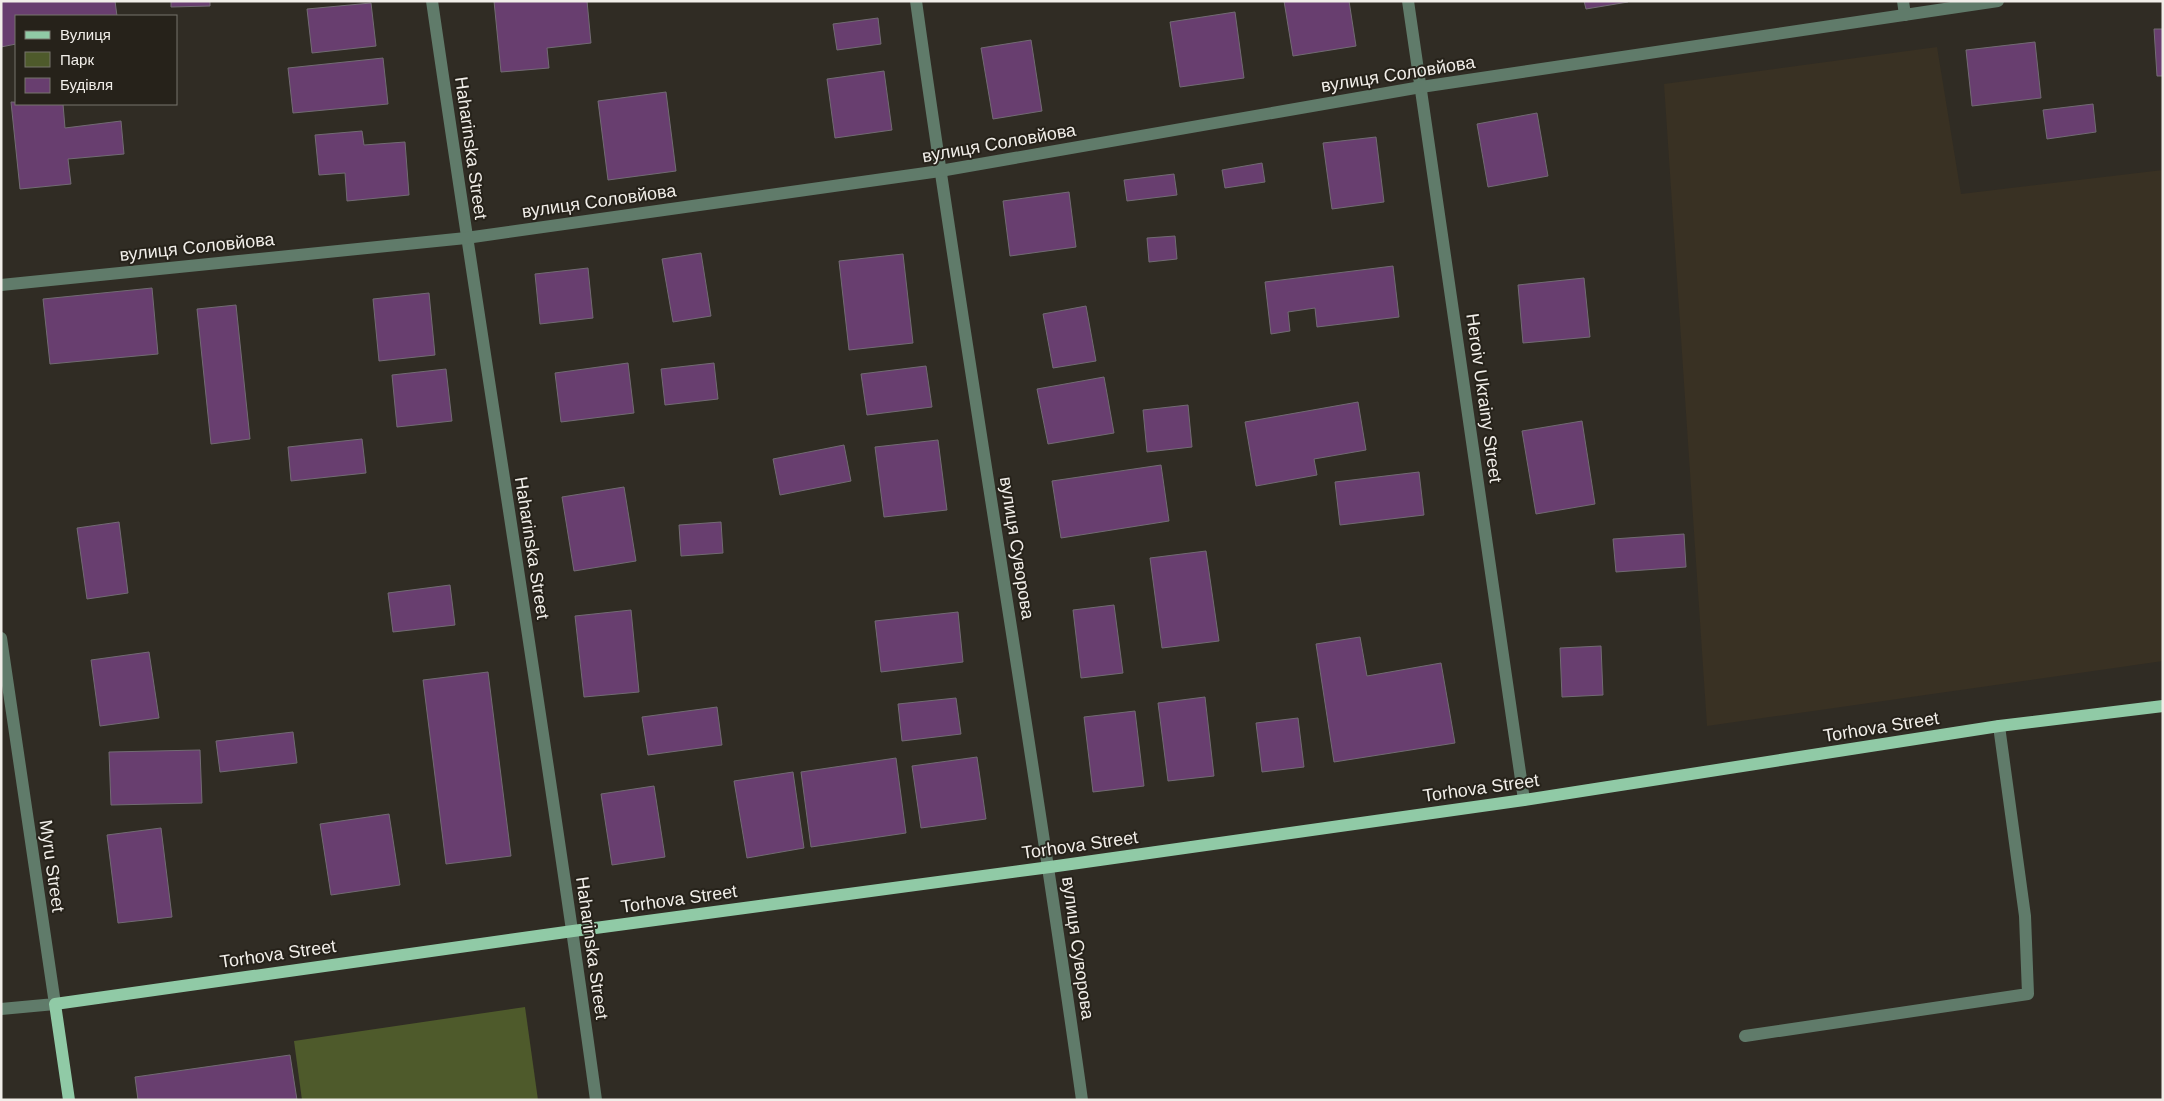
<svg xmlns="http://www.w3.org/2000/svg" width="2164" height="1101" font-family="Arial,sans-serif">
<rect width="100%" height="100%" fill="#302c24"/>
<polygon fill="#393123" points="1937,47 1961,194 2163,170 2163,661 1707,726 1664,84"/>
<polygon fill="#4e5a2b" points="525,1007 538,1100 302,1100 294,1041"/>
<g fill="#683e6f" stroke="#726b73">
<polygon points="1,1 115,1 117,16 16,16 16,44 1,47"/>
<polygon points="171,1 210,1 210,6 171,7"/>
<polygon points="494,1 587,1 591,43 547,48 549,68 501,72"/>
<polygon points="1284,1 1349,1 1356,46 1293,56"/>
<polygon points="1584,1 1628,1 1628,2 1586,9"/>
<polygon points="371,3 376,46 312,53 307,9"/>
<polygon points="1235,12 1244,78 1180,87 1170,22"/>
<polygon points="878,18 881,44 837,50 833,24"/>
<polygon points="2154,29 2163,29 2163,76 2157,76"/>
<polygon points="1031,40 1042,111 993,119 981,48"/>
<polygon points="2035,42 2041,98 1972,106 1966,50"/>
<polygon points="383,58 388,104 293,113 288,68"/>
<polygon points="884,71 892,130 835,138 827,79"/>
<polygon points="666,92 676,171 608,180 598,101"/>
<polygon points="11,102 63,104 65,128 121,121 124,154 68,159 71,184 20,189"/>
<polygon points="2093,104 2096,132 2047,139 2043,110"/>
<polygon points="1537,113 1548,176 1488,187 1477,124"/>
<polygon points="362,131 364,145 405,142 409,195 347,201 345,173 319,175 315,135"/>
<polygon points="1376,137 1384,202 1332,209 1323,143"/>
<polygon points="1262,163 1265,182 1225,188 1222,170"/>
<polygon points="1174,174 1177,195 1127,201 1124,180"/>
<polygon points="1069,192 1076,247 1010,256 1003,201"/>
<polygon points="1175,236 1177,259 1149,262 1147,238"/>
<polygon points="701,253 711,316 673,322 662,259"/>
<polygon points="903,254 913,343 849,350 839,261"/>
<polygon points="1393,266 1399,317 1317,327 1315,308 1288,312 1290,331 1271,334 1265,282"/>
<polygon points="588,268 593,318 540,324 535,274"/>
<polygon points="1584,278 1590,337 1523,343 1518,285"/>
<polygon points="152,288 158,354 50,364 43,299"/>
<polygon points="429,293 435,355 379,361 373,299"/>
<polygon points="236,305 250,439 211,444 197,309"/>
<polygon points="1086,306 1096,361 1053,368 1043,314"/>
<polygon points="628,363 634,413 561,422 555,373"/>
<polygon points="714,363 718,399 665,405 661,369"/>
<polygon points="926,366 932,407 867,415 861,374"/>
<polygon points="446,369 452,421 397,427 392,375"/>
<polygon points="1104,377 1114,433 1048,444 1037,389"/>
<polygon points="1358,402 1366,450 1314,459 1317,475 1256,486 1245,422"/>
<polygon points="1188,405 1192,447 1147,452 1143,410"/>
<polygon points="1582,421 1595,504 1536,514 1522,431"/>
<polygon points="362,439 366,473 291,481 288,447"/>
<polygon points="938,440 947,510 884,517 875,447"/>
<polygon points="844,445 851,481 780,495 773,459"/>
<polygon points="1161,465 1169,521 1061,538 1052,481"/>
<polygon points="1419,472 1424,515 1340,525 1335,482"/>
<polygon points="624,487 636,561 574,571 562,497"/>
<polygon points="119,522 128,593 87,599 77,528"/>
<polygon points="721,522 723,553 681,556 679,525"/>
<polygon points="1684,534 1686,567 1616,572 1613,539"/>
<polygon points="1206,551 1219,641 1162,648 1150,558"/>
<polygon points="450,585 455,625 393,632 388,593"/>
<polygon points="1114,605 1123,673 1081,678 1073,610"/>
<polygon points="631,610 639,692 584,697 575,616"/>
<polygon points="958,612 963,662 881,672 875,621"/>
<polygon points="1360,637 1367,676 1441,663 1455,743 1334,762 1316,644"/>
<polygon points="1601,646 1603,695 1562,697 1560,648"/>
<polygon points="149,652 159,718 100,726 91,660"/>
<polygon points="488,672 511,856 446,864 423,680"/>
<polygon points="1205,697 1214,776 1168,781 1158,703"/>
<polygon points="956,698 961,734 902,741 898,704"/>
<polygon points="717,707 722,745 648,755 642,717"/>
<polygon points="1135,711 1144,786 1093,792 1084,717"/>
<polygon points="1298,718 1304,767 1262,772 1256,723"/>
<polygon points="293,732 297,763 220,772 216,741"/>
<polygon points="200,750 202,803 111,805 109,752"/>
<polygon points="977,757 986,819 921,828 912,766"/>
<polygon points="896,758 906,833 811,847 801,772"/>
<polygon points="793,772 804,848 747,858 734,781"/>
<polygon points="654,786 665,857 612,865 601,794"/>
<polygon points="389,814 400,885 331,895 320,824"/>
<polygon points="161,828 172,917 118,923 107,835"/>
<polygon points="290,1055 297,1100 138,1100 135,1077"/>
</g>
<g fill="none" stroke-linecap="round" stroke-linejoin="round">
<g stroke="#607b6a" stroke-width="12">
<path d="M432 1C485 368 546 733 596 1100"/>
<path d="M916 1C967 368 1031 733 1082 1100"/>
<polyline points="1408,1 1524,800"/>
<polyline points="1903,1 1905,15"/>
<polyline points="1,285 466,238 940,171 1421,87 1998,1"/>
<polyline points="1,638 55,1004 1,1009"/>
<polyline points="1745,1036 2028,994 2025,916 1999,726"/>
</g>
<polyline stroke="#90caa6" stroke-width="12" points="69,1100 55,1004 573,931 1050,867 1524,800 1999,726 2163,706"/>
</g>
<g text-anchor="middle" stroke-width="4" stroke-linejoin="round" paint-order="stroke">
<g font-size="18" fill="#f1eee9" stroke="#26221a">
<text transform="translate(1398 74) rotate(-9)" y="6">вулиця Соловйова</text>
<text transform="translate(999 143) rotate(-10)" y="6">вулиця Соловйова</text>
<text transform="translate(471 148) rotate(82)" y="6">Haharinska Street</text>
<text transform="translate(599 201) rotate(-8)" y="6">вулиця Соловйова</text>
<text transform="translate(197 247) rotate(-6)" y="6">вулиця Соловйова</text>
<text transform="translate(1484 398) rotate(82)" y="6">Heroiv Ukrainy Street</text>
<text transform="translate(532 548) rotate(81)" y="6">Haharinska Street</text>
<text transform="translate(1017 548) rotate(81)" y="6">вулиця Суворова</text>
<text transform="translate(1881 727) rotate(-9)" y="6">Torhova Street</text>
<text transform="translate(1481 788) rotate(-8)" y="6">Torhova Street</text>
<text transform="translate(1080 845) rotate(-8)" y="6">Torhova Street</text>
<text transform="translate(52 866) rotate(82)" y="6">Myru Street</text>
<text transform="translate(679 899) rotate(-8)" y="6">Torhova Street</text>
<text transform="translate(592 948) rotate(82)" y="6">Haharinska Street</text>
<text transform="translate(1078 948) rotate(82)" y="6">вулиця Суворова</text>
<text transform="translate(278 954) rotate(-8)" y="6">Torhova Street</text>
</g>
</g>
<rect width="2164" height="1101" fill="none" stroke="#f1eee9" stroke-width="5"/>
<rect x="15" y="15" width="162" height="90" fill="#26221a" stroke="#77746d"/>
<rect x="25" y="31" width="25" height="8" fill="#90caa6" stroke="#77746d"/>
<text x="60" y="40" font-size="15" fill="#f1eee9">Вулиця</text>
<rect x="25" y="52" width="25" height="15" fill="#4e5a2b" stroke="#77746d"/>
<text x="60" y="65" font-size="15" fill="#f1eee9">Парк</text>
<rect x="25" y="78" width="25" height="15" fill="#683e6f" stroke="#77746d"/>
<text x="60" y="90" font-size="15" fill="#f1eee9">Будівля</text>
</svg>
